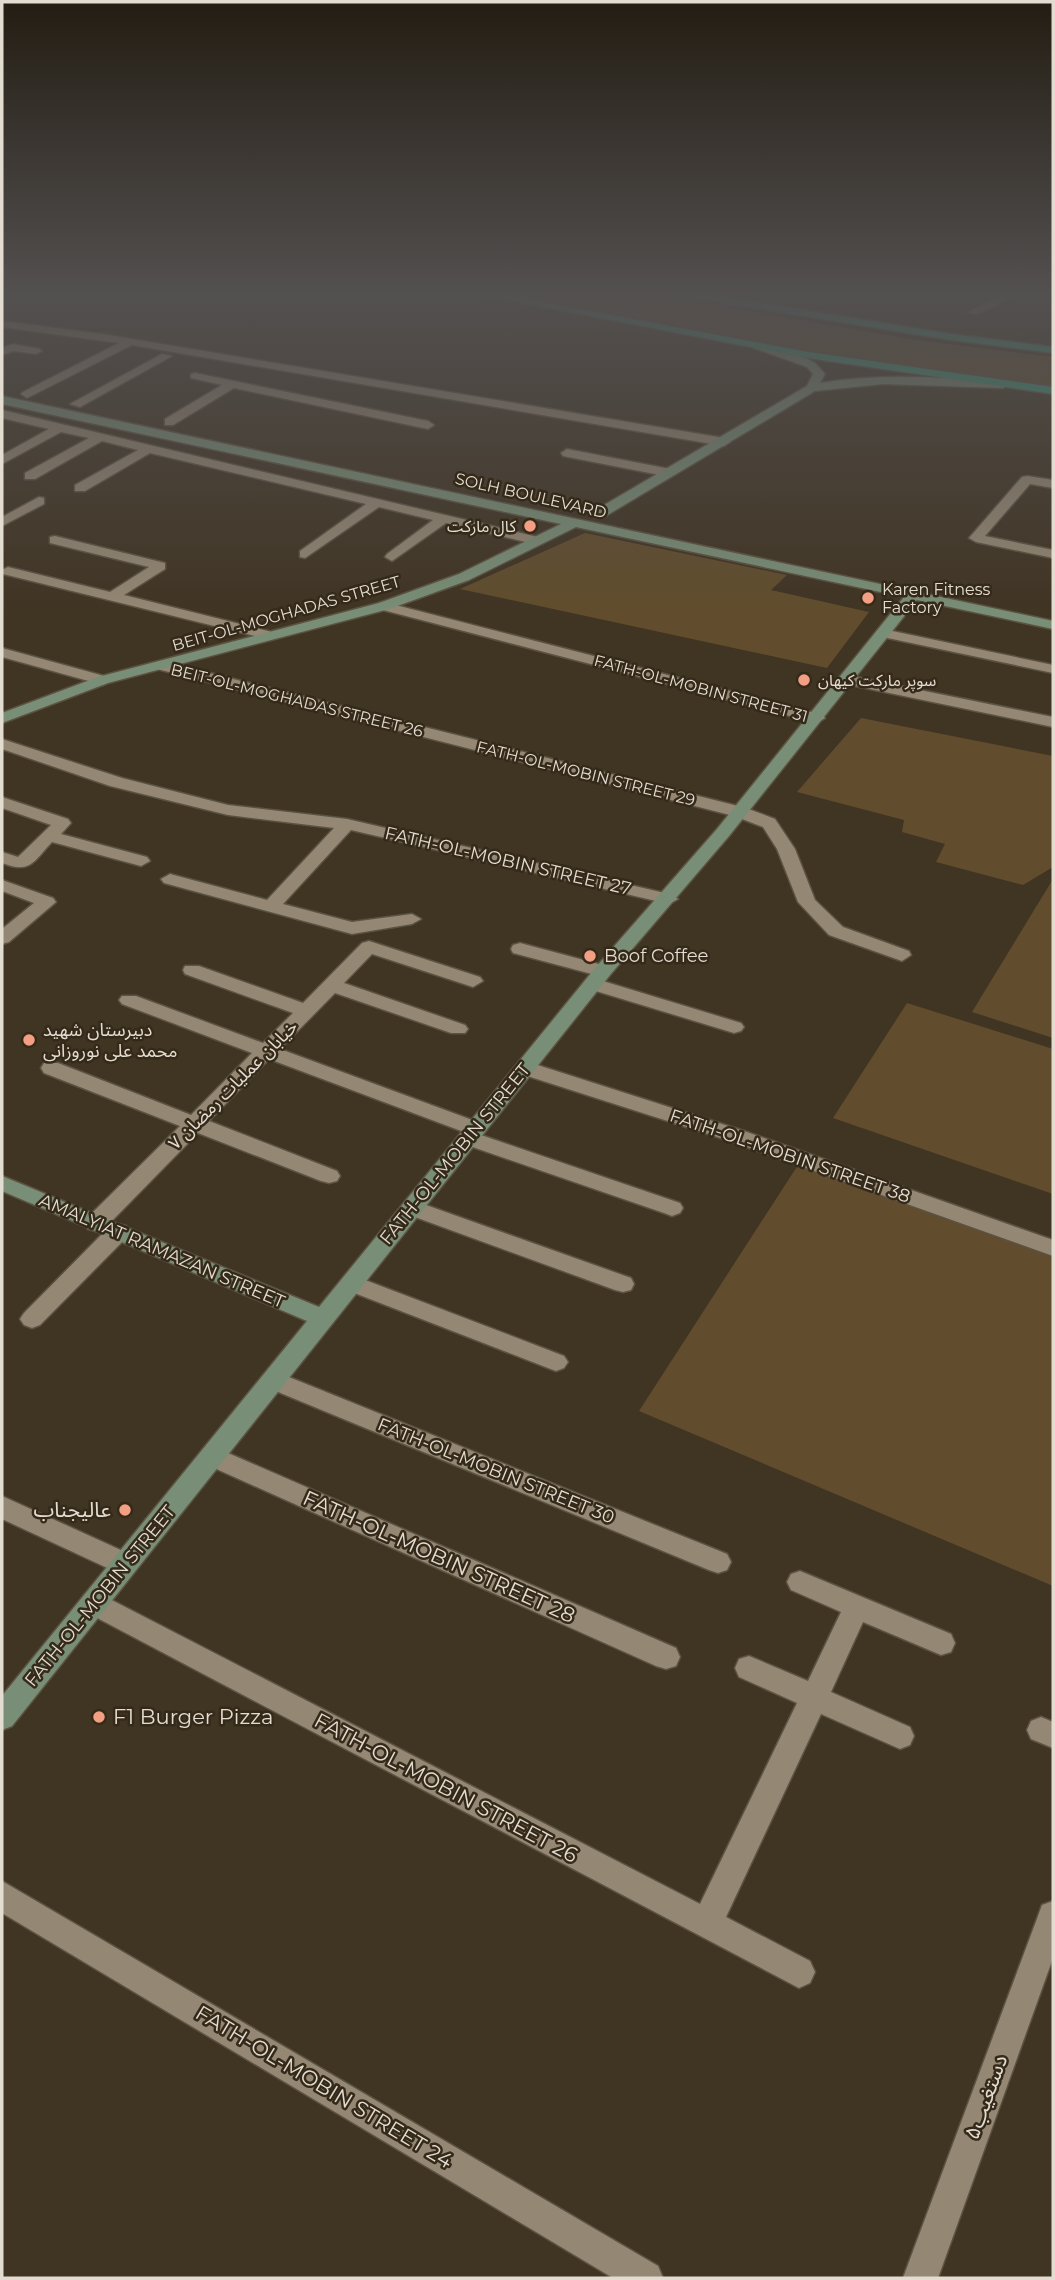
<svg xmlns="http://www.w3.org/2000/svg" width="1055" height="2280" font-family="Montserrat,'Noto Sans Arabic',sans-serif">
<rect width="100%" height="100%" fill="#403423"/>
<g fill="#614d2d">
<polygon points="506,294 654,294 908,339 1053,357 1053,386 806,350"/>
<polygon points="585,533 787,575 771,590 869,612 827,668 460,589"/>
<polygon points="861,718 1053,756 1053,867 1023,885 936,862 945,844 902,832 904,820 797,792"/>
<polygon points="1053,879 1053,1038 972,1012"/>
<polygon points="907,1003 1053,1049 1053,1194 833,1118"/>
<polygon points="798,1165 1053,1257 1053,1586 639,1411"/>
</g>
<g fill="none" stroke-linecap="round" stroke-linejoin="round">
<g stroke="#5b5242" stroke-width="3">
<g id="street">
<polygon points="1005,294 1019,294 977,314 968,312"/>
<polygon points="2,321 102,334 724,438 730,442 724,446 132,345 27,398 21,394 23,392 119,343 2,327"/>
<polygon points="13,344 40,349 42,351 36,354 14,351 2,355 2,348"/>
<polygon points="162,354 172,356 80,407 70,404"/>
<polygon points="195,373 428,421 434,425 428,429 234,388 173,425 165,425 165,419 222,385 191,378 191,374"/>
<polygon points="2,410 538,537 545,541 538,545 446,523 392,561 385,557 387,554 433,520 379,507 305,558 300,557 300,551 366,504 150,453 85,491 75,491 75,485 138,450 102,441 35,479 25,479 25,473 89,438 61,432 2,464 2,455 49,429 2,418"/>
<polygon points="567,449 670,469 676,473 670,477 563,456 561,453"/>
<polygon points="1027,476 1053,480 1053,488 1030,484 985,536 1053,550 1053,558 976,542 969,538 1022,477"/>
<polygon points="39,497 44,498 44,504 2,526 2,517"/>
<polygon points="55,536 165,563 165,569 124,595 276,633 278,636 271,640 3,574 2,570 8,567 110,592 149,567 50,543 50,537"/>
<polygon points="384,602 823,715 825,718 817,723 379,609 377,606 379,603"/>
<polygon points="883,629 1053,665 1053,673 878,636 876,633 878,630"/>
<polygon points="2,648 108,677 111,680 103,685 2,657"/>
<polygon points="162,661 746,808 775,819 795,849 815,900 843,927 909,951 911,955 902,961 829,935 798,902 777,849 763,827 734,816 157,669 154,666"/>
<polygon points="846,675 1053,717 1053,727 841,683 838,680"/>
<polygon points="2,739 122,778 228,805 347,819 669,894 678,899 669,904 351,830 283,904 352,922 412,914 421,919 412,924 352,934 164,883 161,879 170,874 267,900 334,828 228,815 110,786 2,749"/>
<path d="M2 797 68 819 71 823 61 834 147 857 150 861 141 866 52 842C33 862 31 874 2 863V852L18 857 51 825 2 808Z"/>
<polygon points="2,880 53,898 56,902 9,942 2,944 2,929 34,903 2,891"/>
<polygon points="369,941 480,977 483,981 473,987 372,954 344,983 465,1025 468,1029 465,1033 451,1033 335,993 280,1049 483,1124 486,1129 481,1135 680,1203 683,1208 680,1213 672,1216 664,1213 461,1143 458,1138 464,1132 269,1059 209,1121 337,1171 340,1176 337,1181 329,1183 321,1181 198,1133 104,1229 96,1231 88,1229 85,1223 88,1217 180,1126 44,1073 41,1068 44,1063 58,1063 191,1115 252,1053 122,1004 119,1000 122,996 136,996 263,1043 293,1013 185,974 183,970 185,966 199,966 303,1003 362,943"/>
<polygon points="520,943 610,967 612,971 603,977 513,953 511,949 513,945"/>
<polygon points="593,978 741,1023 744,1027 741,1031 734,1033 586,988 583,984 586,980"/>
<polygon points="525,1061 744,1131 1053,1240 1053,1256 730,1141 518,1073 515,1068 518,1063"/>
<polygon points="412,1200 631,1278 634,1284 631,1290 623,1292 615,1290 404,1213 401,1208 404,1203"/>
<polygon points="118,1224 126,1226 129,1232 126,1238 40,1325 32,1328 24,1325 20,1319 24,1313 110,1226"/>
<polygon points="352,1275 564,1356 568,1362 564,1368 556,1371 548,1368 344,1289 341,1283 344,1277"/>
<polygon points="274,1371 727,1554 731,1562 727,1570 718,1573 709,1570 266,1387 262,1380 266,1373"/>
<polygon points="212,1446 676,1648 680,1657 676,1666 666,1669 656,1666 203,1463 200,1456 203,1449"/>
<polygon points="2,1496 134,1556 138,1564 134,1572 125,1575 116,1572 2,1519"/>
<polygon points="800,1571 951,1634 955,1643 951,1652 941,1655 863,1622 831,1692 910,1727 914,1736 910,1745 900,1749 821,1714 726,1917 810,1961 815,1972 810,1983 799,1988 84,1611 80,1603 84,1595 93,1591 102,1595 700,1904 797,1703 739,1677 735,1668 739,1659 749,1656 808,1681 841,1612 791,1590 787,1582 791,1574"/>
<polygon points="1041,1717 1053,1722 1053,1748 1031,1739 1027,1730 1031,1721"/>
<polygon points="2,1881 658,2266 663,2278 613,2278 2,1913"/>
<polygon points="1053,1901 1053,1958 938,2278 903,2278 1038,1916 1042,1905"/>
</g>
</g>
<g stroke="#5b5242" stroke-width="3">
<g id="secondary">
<path d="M755 342 806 358 815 363 825 374 820 383C881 373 942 377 1003 382L1009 385 1003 388 883 384 815 391 604 517H594V511L807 386 813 374 807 367 751 347V343Z"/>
<polygon points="2,396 1053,621 1053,629 917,600 729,836 610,975 12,1726 2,1730 2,1696 307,1321 2,1191 2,1176 319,1307 596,967 717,829 904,597 576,527 469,580 389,609 108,683 2,723 2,713 98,677 379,603 459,574 561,524 2,404"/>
</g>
</g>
<g stroke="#5b5242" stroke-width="3">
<g id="highway">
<polygon points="477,294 500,294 808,352 1053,387 1053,394 808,358"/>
<polygon points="682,294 707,294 951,334 1053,347 1053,353 951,340 687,297"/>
</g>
</g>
<use href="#street" fill="#948773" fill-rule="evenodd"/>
<use href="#secondary" fill="#798e76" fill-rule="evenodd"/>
<use href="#highway" fill="#399d7d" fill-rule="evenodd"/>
</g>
<linearGradient id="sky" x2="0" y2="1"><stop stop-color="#231d13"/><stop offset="0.48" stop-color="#535050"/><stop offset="1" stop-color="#535050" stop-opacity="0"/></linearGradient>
<rect width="1055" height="613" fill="url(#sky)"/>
<g fill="#f39f84" stroke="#352a19" stroke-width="2.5">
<circle cx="530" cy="526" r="7"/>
<circle cx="868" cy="598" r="7"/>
<circle cx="804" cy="680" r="7"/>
<circle cx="590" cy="956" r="7"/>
<circle cx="29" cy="1040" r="7"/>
<circle cx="125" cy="1510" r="7"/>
<circle cx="99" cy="1717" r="7"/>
</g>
<g text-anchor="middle" stroke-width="5" stroke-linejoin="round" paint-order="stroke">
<g font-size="16" fill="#e3dcd1" stroke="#352a19">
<text transform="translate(531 495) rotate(13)" y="6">SOLH BOULEVARD</text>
<text transform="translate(286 613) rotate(-16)" y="6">BEIT-OL-MOGHADAS STREET</text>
<text transform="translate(701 688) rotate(15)" y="6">FATH-OL-MOBIN STREET 31</text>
<text transform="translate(297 700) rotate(14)" y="6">BEIT-OL-MOGHADAS STREET 26</text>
<text transform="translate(586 773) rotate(14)" y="6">FATH-OL-MOBIN STREET 29</text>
</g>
<g font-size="16" fill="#e3dcd1" stroke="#352a19" text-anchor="start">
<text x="516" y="532" text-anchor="end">کال مارکت</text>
<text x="882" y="595">Karen Fitness<tspan x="882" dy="18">Factory</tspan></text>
<text x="818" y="686">سوپر مارکت کیهان</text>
</g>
<g font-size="18" fill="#e3dcd1" stroke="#352a19">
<text transform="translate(508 861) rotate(13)" y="6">FATH-OL-MOBIN STREET 27</text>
<text transform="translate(233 1085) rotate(-45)" y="6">خیابان عملیات رمضان ۷</text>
<text transform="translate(455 1154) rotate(-51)" y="6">FATH-OL-MOBIN STREET</text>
<text transform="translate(790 1156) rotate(19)" y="6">FATH-OL-MOBIN STREET 38</text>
<text transform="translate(162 1251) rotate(23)" y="6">AMALYIAT RAMAZAN STREET</text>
<text transform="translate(496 1471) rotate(22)" y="6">FATH-OL-MOBIN STREET 30</text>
<text transform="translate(100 1596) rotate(-51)" y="6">FATH-OL-MOBIN STREET</text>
</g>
<g font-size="18" fill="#e3dcd1" stroke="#352a19" text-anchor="start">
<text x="604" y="962">Boof Coffee</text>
<text x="43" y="1036">دبیرستان شهید<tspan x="43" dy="21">محمد علی نوروزانی</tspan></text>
</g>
<g font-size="21" fill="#e3dcd1" stroke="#352a19" text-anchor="end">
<text x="111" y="1517">عالیجناب</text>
<text x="113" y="1724" text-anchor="start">F1 Burger Pizza</text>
</g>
<g font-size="21" fill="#e3dcd1" stroke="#352a19">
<text transform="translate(439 1557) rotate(24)" y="7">FATH-OL-MOBIN STREET 28</text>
<text transform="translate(446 1788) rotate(28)" y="7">FATH-OL-MOBIN STREET 26</text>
<text transform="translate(324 2087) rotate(31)" y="7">FATH-OL-MOBIN STREET 24</text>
<text transform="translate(986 2097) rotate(-70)" y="7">دستغیب۵</text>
</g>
</g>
<rect width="1055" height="2280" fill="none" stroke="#e3dcd1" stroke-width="7"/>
</svg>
